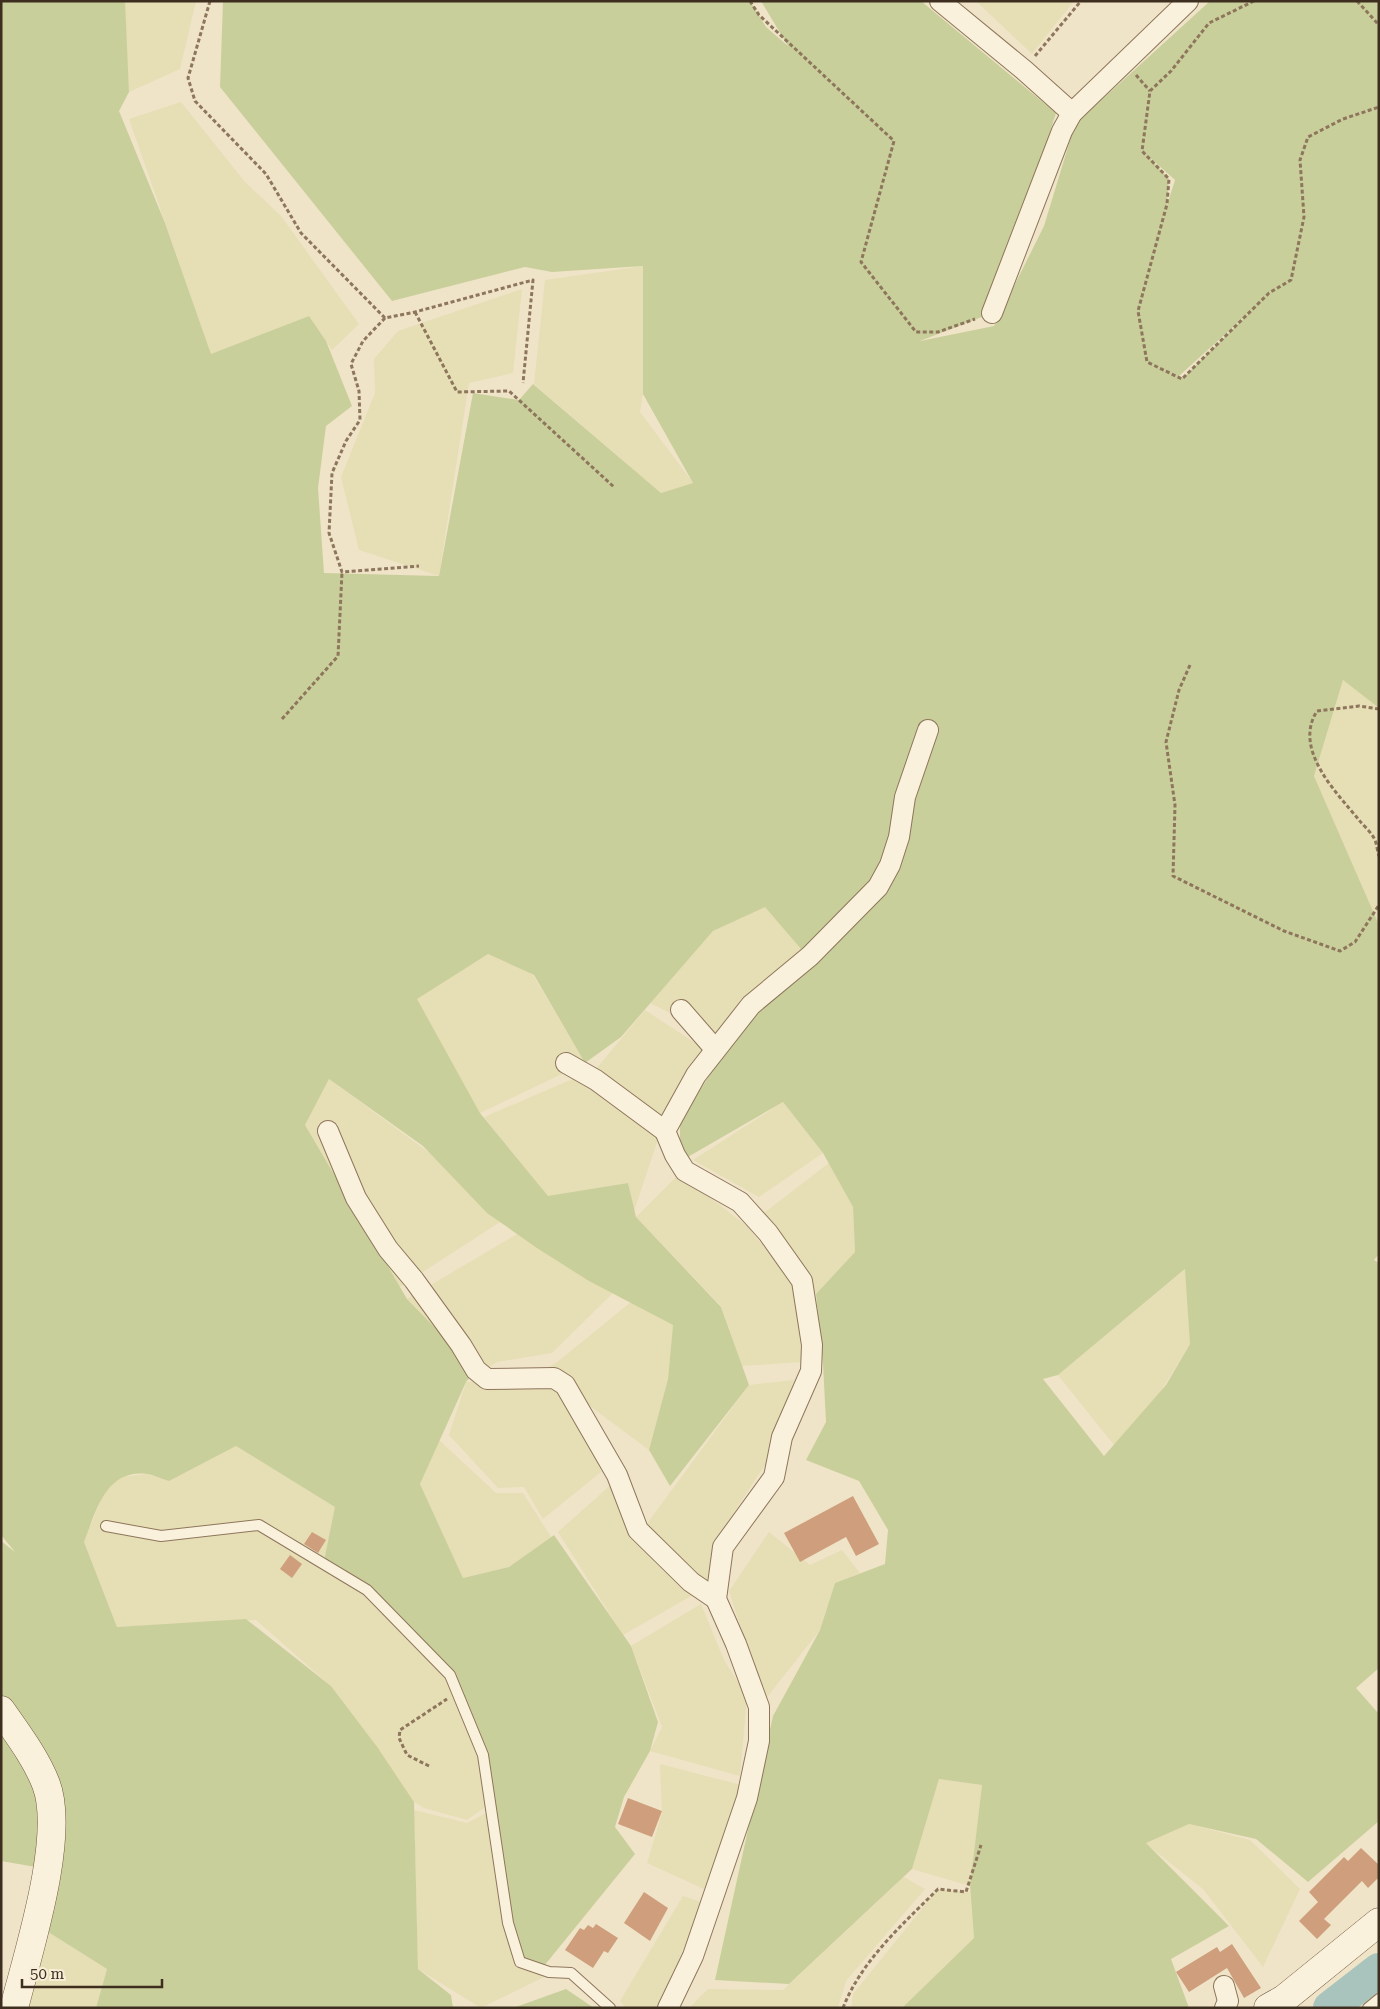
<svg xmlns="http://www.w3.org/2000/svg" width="1380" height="2009" font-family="'Roboto Serif',serif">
<rect width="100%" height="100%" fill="#f0e4c8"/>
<g fill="#e6deb5">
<polygon points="124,1 196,1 180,69 129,92"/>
<polygon points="976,1 1074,1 1032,54"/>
<polygon points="181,102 245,182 281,216 359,324 332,350 309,316 211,354 129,119"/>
<polygon points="643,266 643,394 640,412 693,483 661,493 534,384 545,280"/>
<polygon points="522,289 513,373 469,383 439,576 359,550 341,477 375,393 374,359 398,331"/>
<polygon points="1343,680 1379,708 1379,925 1314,776"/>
<polygon points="765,906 801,949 714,1035 650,1003 713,931"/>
<polygon points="488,954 533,975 585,1063 480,1113 416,998"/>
<polygon points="645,1010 706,1050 669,1106 634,1211 628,1183 548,1197 484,1117 596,1069"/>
<polygon points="329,1079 431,1154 500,1222 395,1290 305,1125"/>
<polygon points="783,1102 823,1153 759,1197 693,1160"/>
<polygon points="829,1163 853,1207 855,1252 816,1294 807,1274 760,1216"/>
<polygon points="679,1174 747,1226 795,1286 802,1362 742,1366 721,1306 636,1217"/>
<polygon points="517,1234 613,1293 552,1353 497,1362 479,1374 407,1299"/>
<polygon points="1186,1269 1190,1344 1159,1394 1114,1445 1058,1375"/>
<polygon points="631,1302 673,1325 668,1379 649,1450 571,1392 583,1415 601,1472 543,1519 524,1487 498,1488 449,1435 466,1382 501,1379 541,1371 556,1363"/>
<polygon points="794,1380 767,1462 715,1541 715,1590 646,1525 749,1385"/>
<polygon points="439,1440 496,1493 523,1493 551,1537 509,1567 463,1578 420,1484"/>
<polygon points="236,1446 336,1507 324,1561 374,1597 450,1675 478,1742 491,1803 467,1820 424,1808 414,1802 378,1748 331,1686 256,1620 117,1627 84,1542 104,1492 121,1477 146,1474 169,1481"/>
<polygon points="613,1483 698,1592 623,1635 558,1532"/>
<polygon points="769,1532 810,1565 842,1550 860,1573 835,1583 820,1630 764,1701 729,1591"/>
<polygon points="701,1604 724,1660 747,1697 740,1776 650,1751 662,1727 631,1646"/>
<polygon points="660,1764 745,1786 704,1889 647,1863 662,1813"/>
<polygon points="939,1779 982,1785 970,1886 912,1869"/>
<polygon points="414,1810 467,1823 488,1812 548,1975 481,2008 418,1969"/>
<polygon points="1189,1824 1250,1840 1300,1889 1263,1967 1203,1889 1145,1843"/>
<polygon points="904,1877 925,1889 846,1981 838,2008 689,2008 708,1989 783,1990"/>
<polygon points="938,1889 970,1892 974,1938 902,2008 851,2008 853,1994"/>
<polygon points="683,1896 704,1903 657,2008 626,2008 620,2001"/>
<polygon points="45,1930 107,1969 96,2008 27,2008"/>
</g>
<g fill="#c9cf9b" fill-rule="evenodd">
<path d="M1 1H125L129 92 119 111 165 223 211 354 309 316 326 341 352 406 326 426 318 488 324 573 439 576 473 393 519 400 533 384 661 493 693 483 643 394V266L552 272 525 267 392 301 220 87 223 1H750L766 27 788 46 761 1H921L1056 113 992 313 920 341 994 326 1044 226 1075 124 1210 1H1379V708L1343 680 1314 776 1379 925V1254L1374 1260 1379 1263V1668L1356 1688 1379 1714V1821L1308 1882 1256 1839 1189 1824 1146 1843 1229 1926 1171 1959 1189 2008H902L974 1938 970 1886 982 1785 939 1779 912 1869 789 1984 715 1980 773 1716 820 1630 835 1583 885 1564 888 1530 859 1481 806 1460 826 1422 823 1364 816 1294 855 1252 853 1207 823 1153 783 1102 686 1158 680 1149V1122L717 1063 801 949 765 907 713 931 621 1037 585 1063 534 975 488 954 417 999 480 1113 548 1196 628 1183 636 1217 721 1307 749 1385 670 1486 649 1450 668 1379 673 1325 589 1281 537 1248 487 1213 423 1146 329 1079 305 1125 407 1299 476 1370 466 1382 420 1484 463 1578 509 1567 554 1535 631 1646 658 1722 650 1751 624 1797 615 1827 635 1854 544 1966 521 1963 483 1755 450 1675 374 1597 324 1561 335 1507 236 1446 169 1481C162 1479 154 1475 147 1474 105 1469 96 1512 84 1542L117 1627 246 1619 331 1686 378 1748 414 1802 418 1969 451 1995 453 2008H96L107 1969 45 1930 53 1870 1 1861V1541L15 1552 1 1535ZM1148 156 1175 180 1159 231 1167 204 1169 179ZM1254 308 1183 378 1179 377V376ZM1185 1269 1190 1344 1166 1385 1104 1456 1043 1379 1058 1375Z"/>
<polygon points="566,1989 594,2008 513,2008"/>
</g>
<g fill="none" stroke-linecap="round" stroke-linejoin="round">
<polyline stroke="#a9c4bc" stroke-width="34" points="1330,2008 1379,1970"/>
</g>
<g fill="#cf9f7d">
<polygon points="853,1496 879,1544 856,1556 846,1537 800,1562 784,1533"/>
<polygon points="312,1532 326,1540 318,1553 304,1544"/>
<polygon points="290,1555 302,1564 292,1578 280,1569"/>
<polygon points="628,1798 662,1811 652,1837 618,1824"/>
<polygon points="1361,1848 1379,1865 1379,1877 1368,1888 1362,1881 1324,1919 1331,1925 1317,1939 1299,1921 1318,1902 1309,1892 1344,1857 1348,1861"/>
<polygon points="644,1892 668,1908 650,1941 624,1923"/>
<polygon points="596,1924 618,1938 608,1953 604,1951 593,1968 565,1950 580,1928 584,1930 588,1925 593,1928"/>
<polygon points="1232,1944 1261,1988 1244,1998 1227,1968 1189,1992 1176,1972 1217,1947 1220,1952"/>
</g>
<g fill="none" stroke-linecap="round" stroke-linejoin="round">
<g stroke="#8d765c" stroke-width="12">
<g id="lane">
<polyline points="106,1526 161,1536 259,1525 367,1590 450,1675 483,1755 508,1923 520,1962 549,1972 571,1973 610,2008"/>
<polyline points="1368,2008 1379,1999"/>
</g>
</g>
<g stroke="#8d765c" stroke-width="22">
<g id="street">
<polyline points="940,1 1024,70 1072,113"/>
<polyline points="992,313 1062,131 1072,113 1188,1"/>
<polyline points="681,1010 715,1049"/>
<polyline points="566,1063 596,1080 665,1131"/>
<polyline points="328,1131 356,1198 388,1249 414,1280 461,1345 476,1370 487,1379 554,1378 565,1385 617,1475 638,1530 691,1582 716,1599"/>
<polyline points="1224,1986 1228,2001 1225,2008"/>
<polyline points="668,2008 693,1956 747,1798 759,1741 759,1707 736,1644 716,1599 723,1547 774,1477 782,1437 811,1371 812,1345 802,1281 768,1233 740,1202 685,1171 675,1155 665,1131 696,1075 751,1005 810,956 878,887 890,865 899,837 905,797 928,730"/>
</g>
</g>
<g stroke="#6f573f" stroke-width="29">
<g id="secondary">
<path d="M1 1710C17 1733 36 1758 46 1784 66 1836 28 1953 14 2008"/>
<polyline points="1268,2008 1284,1999 1379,1922"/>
</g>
</g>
<g stroke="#8d765c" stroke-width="3" stroke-dasharray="4 2.5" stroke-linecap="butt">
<polyline points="210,1 188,78 195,101 266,174 301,233 385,318 415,312 533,280 523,383"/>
<polyline points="750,1 759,15 894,141 861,262 916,332 938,332 975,319"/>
<polyline points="1254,1 1209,23 1171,71 1150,91 1142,151 1169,179 1167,204 1138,311 1147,362 1182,379 1269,293 1291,280 1304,217 1300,160 1308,137 1343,119 1379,107"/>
<polyline points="1357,1 1379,25"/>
<polyline points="1035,56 1081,1"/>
<polyline points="1136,75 1150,91"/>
<polyline points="415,312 457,392 509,391 614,487"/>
<polyline points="385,318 363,341 351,364 359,391 360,420 346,441 332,473 329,533 342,572 419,566"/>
<polyline points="1190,665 1179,690 1166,742 1175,805 1173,876 1284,931 1340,951 1355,942 1379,905"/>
<path d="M1379 709 1359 706 1317 711C1293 749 1335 791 1359 820 1363 825 1370 831 1374 838 1377 843 1377 851 1379 856"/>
<polyline points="282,719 338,656 342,572"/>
<polyline points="429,1766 407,1755 399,1738 400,1730 447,1699"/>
<path d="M843 2008C861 1961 903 1924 938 1889L966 1892 981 1845"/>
</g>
<use href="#lane" stroke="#faf1dc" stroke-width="10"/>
<use href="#street" stroke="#faf1dc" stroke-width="20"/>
<use href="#secondary" stroke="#faf1dc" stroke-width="28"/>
</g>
<rect width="1380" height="2009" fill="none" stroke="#3d2e20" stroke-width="5"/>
<path d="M22 1979v8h140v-8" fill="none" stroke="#3d2e20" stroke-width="2.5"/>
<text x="30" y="1979" font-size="15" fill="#3d2e20" stroke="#f7eed8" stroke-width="4" paint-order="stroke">50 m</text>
</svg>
